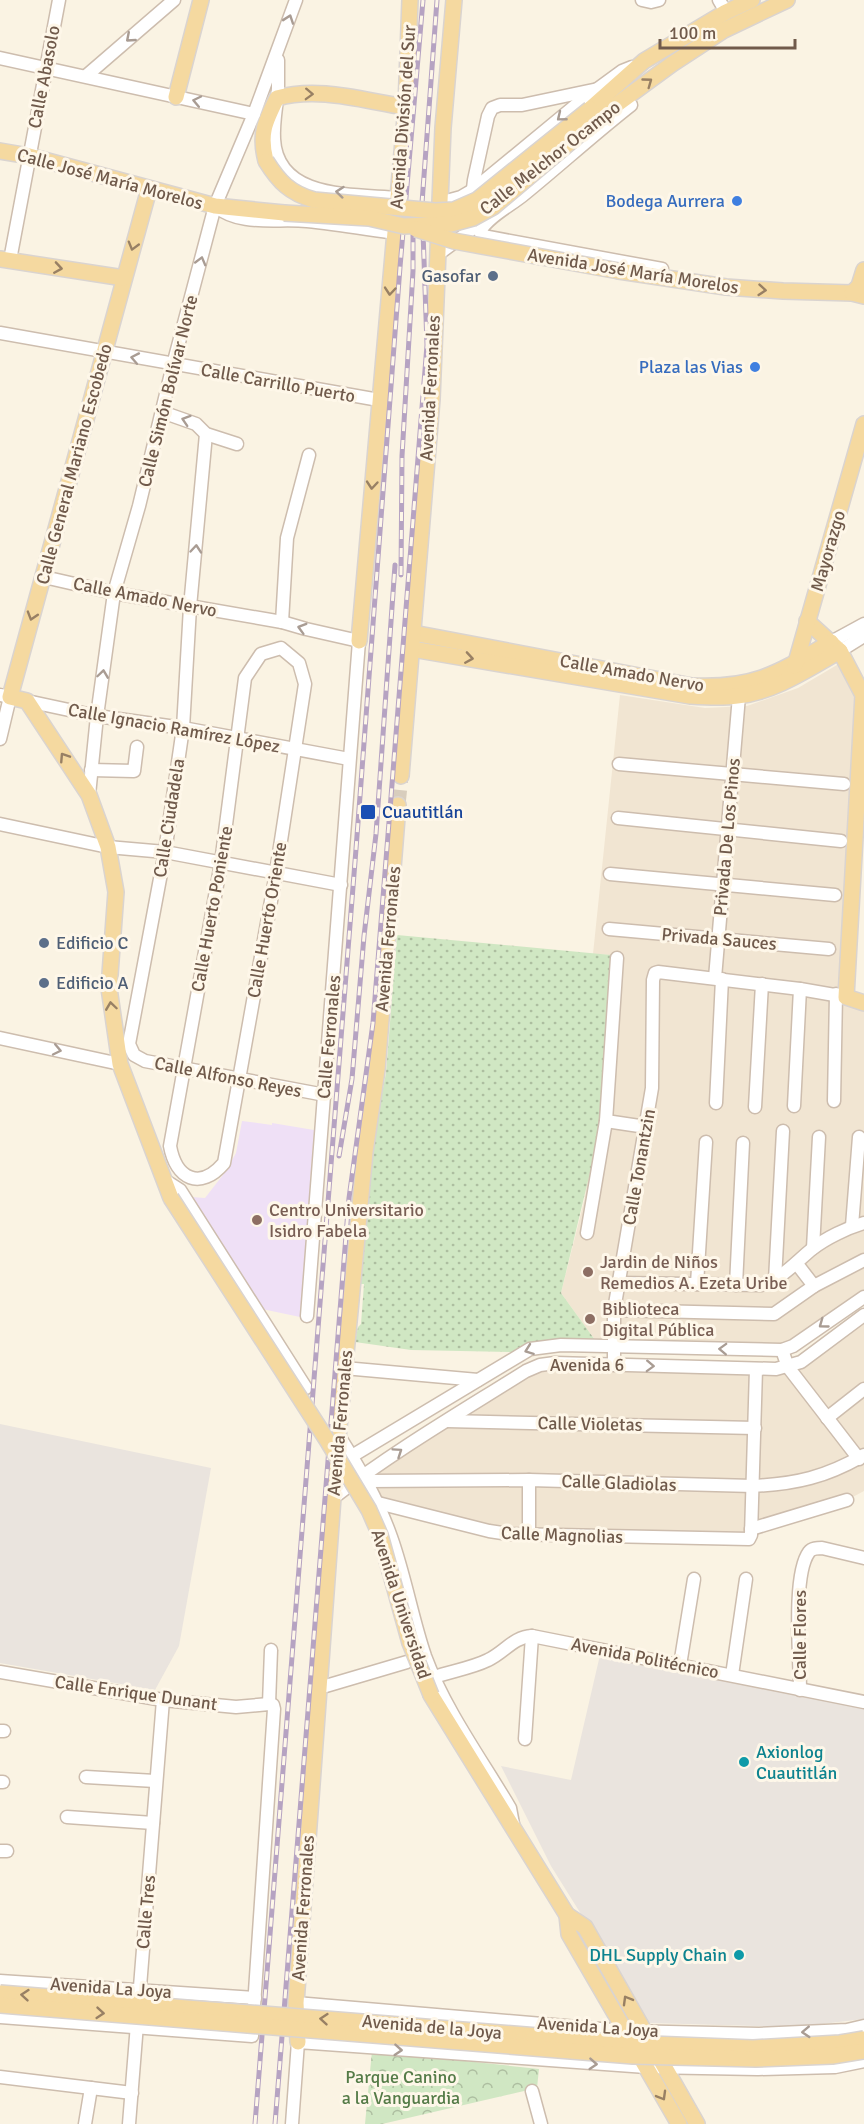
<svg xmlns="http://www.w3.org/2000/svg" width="864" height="2124" font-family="Signika,sans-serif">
<defs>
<pattern id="grass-dots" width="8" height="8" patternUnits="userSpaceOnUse" patternTransform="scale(1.5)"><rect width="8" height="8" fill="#d0e7c3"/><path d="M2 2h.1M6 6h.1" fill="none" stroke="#adbea0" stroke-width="1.8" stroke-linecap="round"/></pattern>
<pattern id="forest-crowns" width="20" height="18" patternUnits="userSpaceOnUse" patternTransform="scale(1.5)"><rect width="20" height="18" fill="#d0e7c3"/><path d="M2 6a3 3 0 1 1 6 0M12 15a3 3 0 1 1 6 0" fill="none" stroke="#adbea0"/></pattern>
</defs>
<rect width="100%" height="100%" fill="#faf3e3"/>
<g fill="#f1e5d2">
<polygon points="842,662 863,695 847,994 864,1003 864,1297 782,1350 595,1340 561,1293 585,1197 610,955 593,954 620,695 705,708 747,706 798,688"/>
<polygon points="864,1315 864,1491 847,1500 751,1535 529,1535 378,1503 364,1475 540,1365 788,1367"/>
</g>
<g fill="#eae4de">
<polygon points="0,1424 211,1468 179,1646 155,1690 0,1663"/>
<polygon points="600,1655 864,1709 864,2019 796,2027 649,2023 551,1866 501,1766 571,1780"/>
</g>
<polygon fill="#efe0f6" points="242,1121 272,1125 272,1123 314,1130 300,1317 262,1309 191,1197 205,1198 226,1171 236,1153"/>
<polygon fill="url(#grass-dots)" points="397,935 611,955 599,1135 561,1293 595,1340 543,1341 512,1352 411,1350 355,1342 358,1327 361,1324 364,1284 360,1284 373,1140 386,1073"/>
<polygon fill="url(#forest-crowns)" points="372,2051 539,2069 537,2088 382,2124 365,2124"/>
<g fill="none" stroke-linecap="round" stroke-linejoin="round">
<polyline stroke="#d8cdbd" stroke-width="15" stroke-dasharray="15 8" stroke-linecap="butt" points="398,805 401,776"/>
<g stroke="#cdbdae" stroke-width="15">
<g id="minor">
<polyline points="642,0 651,2 659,0"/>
<polyline points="719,0 726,12"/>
<polyline points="0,58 254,114"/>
<path d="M278 60C278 69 278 78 278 88 277 105 273 121 274 139 277 200 354 194 398 198"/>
<polyline points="86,76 174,0"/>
<path d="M631 105C594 134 559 166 522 196 511 205 486 218 480 232L483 236 662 269"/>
<polyline points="439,203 461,197 473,190 581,101 622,71 632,67"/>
<path d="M215 206C241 227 276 218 307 221 336 224 366 229 395 233"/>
<polyline points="437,255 471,230 469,224 474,180 488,116 492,108 500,105 522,105 598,89"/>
<polyline points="10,260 59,0"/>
<polyline points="0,333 379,400"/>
<polyline points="162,412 196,424 206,434 237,444"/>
<polyline points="206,434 190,607 183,728 165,852 129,1044 134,1055 145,1061 325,1095"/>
<polyline points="44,577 114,593 282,622 306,629 359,641 307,1316"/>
<polyline points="282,622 287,538 309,455"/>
<polyline points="831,642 864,624"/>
<path d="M281 648 299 663 305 684 276 873 224 1163C200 1191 176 1179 170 1146L221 863 245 678 261 654Z"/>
<polyline points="840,651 864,636"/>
<polyline points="0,695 10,697 0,739"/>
<polyline points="27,701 97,716 183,728 349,759"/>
<polyline points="619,764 844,784"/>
<polyline points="91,770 134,771 137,747"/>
<polyline points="89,795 97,716 114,593 139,506 173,365 215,206 254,114 296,0"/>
<polyline points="618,818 841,841"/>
<polyline points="0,824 108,847 165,852 341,885"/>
<polyline points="610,874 835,895"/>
<polyline points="609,929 829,949"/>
<polyline points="715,978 739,696"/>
<polyline points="0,1038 120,1064"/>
<polyline points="834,1101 836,994"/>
<polyline points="716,1103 722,979"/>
<polyline points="794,1106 800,989"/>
<polyline points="755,1107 762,984"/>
<polyline points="606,1121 646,1127"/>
<polyline points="166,1181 180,1190 306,1388"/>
<polyline points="852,1226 859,1137"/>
<polyline points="587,1233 606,1121 617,958"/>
<polyline points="813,1248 819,1137"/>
<polyline points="797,1264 814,1286"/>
<polyline points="775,1280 783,1131"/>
<path d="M618 1283 761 1285C782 1279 796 1262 812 1249 826 1238 847 1228 864 1223"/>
<polyline points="697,1284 706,1142"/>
<polyline points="736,1285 743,1143"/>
<polyline points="614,1310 774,1314 814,1286 864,1260"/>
<polyline points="782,1350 788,1367 859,1459"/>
<polyline points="614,1365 614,1310 652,1088 653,980 655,973 658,972 800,989 846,997"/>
<polyline points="344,1368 478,1380"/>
<polyline points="827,1418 864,1389"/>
<polyline points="447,1421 755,1428"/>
<path d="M339 1436C360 1469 378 1500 391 1537 405 1576 412 1618 425 1656 445 1710 481 1759 510 1808L513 1824"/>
<polyline points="335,1470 352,1456 530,1349 561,1345 782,1350 793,1346 864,1297"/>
<polyline points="529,1480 529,1535"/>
<path d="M368 1481 529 1480 753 1486C796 1484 826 1477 864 1455"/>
<path d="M333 1498C394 1451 461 1412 526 1371L540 1365 555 1363 776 1369 801 1362 864 1315"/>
<polyline points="378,1503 489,1531 509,1534 749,1539 751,1535 756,1369"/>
<polyline points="751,1529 847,1500"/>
<polyline points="680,1665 694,1579"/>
<polyline points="0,1672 163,1700 236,1707 269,1704 273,1705 274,1709 252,2036 0,2017"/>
<polyline points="732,1675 746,1579"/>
<path d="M434 1677C452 1671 472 1668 488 1660 505 1652 513 1637 532 1636L864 1702"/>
<polyline points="319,1688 407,1662"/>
<path d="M800 1690C800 1659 792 1575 809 1552 812 1548 817 1548 822 1548L864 1558"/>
<polyline points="269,1704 271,1650"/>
<polyline points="0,1731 4,1731"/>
<polyline points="525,1739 532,1636"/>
<polyline points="86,1777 155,1781"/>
<polyline points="0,1782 3,1782"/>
<polyline points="67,1817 153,1823"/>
<polyline points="0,1851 7,1851"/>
<polyline points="0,1981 255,1998"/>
<polyline points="296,2003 624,2031 759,2034 847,2030 864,2026"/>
<polyline points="0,2077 132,2093"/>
<polyline points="532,2091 541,2124"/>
<polyline points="85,2124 91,2088"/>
<polyline points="129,2124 163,1700"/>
<polyline points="292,2124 298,2042 646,2067 758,2069 835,2067 864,2061"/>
</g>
</g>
<g stroke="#dad4d0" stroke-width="18">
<g id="major">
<polyline points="176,97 201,0"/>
<polyline points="590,109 644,61 726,12 752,0"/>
<polyline points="601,116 672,64 724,30 787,0"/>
<polyline points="0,151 29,156 215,206 284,213"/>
<path d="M266 161C259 134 265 122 277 98 319 86 364 101 406 107"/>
<polyline points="149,189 10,697 27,701 89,795 108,847 116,892 109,988 120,1064 171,1198"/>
<polyline points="0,259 124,278"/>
<polyline points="619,271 726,287 783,291 852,293 864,296"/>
<polyline points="852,293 859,286 864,270"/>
<polyline points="807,621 840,651 863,695 846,997 864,1003"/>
<path d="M413 633 692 686C755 689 778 673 831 642"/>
<polyline points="359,641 406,107 410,0"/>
<path d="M412 649 690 696C706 697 721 698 737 696 775 692 808 669 840 651"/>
<polyline points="795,666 864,424"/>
<polyline points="401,776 432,399 443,128 454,0"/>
<polyline points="431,1695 567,1915 569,1934 679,2124"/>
<polyline points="567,1915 585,1927 697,2124"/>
<polyline points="298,2042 296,2003 335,1470 365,1152 377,1070 398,805"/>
</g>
</g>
<use href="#minor" stroke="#fff" stroke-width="12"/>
<use href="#major" stroke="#f5d9a0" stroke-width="15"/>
<g stroke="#b6a3c2" stroke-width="5">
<g id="rail">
<polyline points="401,575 402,456 413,271 413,212"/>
<polyline points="339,1156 352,1079 364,936 376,834 395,565"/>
<polyline points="255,2124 356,849 400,267 423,0"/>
<polyline points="275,2124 349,1198 373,1023 427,345 422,203 437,0"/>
</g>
</g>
<use href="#rail" stroke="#fef7e9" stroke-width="3" stroke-dasharray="9" stroke-linecap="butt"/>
<g stroke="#dad4d0" stroke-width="18" stroke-linecap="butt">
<g id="major-bridge">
<path d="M266 161C279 182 290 193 314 200L435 211 454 210 477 200 590 109"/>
<polyline points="284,213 369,218 404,226 451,224 473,218 493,207 601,116"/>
<polyline points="416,229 454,241 619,271"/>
<polyline points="171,1198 327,1440 369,1510 380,1535 410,1643 431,1695"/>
<polyline points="0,1993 625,2043 753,2048 840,2043 864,2039"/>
<polyline points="0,2005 633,2056 756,2059 832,2056 864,2051"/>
</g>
</g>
<use href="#major-bridge" stroke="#f5d9a0" stroke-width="15"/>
</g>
<defs><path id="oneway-chevron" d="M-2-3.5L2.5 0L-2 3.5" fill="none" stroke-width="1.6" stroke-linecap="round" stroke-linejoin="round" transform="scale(1.5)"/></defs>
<g stroke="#a99c93">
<use href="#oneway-chevron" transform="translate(289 19) rotate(-71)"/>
<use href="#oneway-chevron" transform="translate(130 38) rotate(139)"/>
<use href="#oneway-chevron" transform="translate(197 101) rotate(-168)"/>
<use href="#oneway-chevron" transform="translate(561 117) rotate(141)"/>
<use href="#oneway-chevron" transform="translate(340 192) rotate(-174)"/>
<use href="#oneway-chevron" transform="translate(201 261) rotate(-75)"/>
<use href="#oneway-chevron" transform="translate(135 358) rotate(-169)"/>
<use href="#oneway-chevron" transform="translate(186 420) rotate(-162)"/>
<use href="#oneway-chevron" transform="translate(196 549) rotate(-85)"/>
<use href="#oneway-chevron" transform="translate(302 628) rotate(-164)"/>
<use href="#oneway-chevron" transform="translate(103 674) rotate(-82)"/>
<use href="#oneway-chevron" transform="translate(57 1050) rotate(12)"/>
<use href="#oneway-chevron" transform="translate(823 1324) rotate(144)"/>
<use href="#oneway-chevron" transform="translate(723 1349) rotate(-178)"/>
<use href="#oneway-chevron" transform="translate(529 1350) rotate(160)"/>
<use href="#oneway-chevron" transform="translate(650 1366) rotate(2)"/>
<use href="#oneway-chevron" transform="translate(398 1452) rotate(-34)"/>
<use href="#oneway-chevron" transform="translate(806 2032) rotate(177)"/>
<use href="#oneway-chevron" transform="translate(398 2050) rotate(4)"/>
<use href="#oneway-chevron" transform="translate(593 2064) rotate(4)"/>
</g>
<g stroke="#988064">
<use href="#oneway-chevron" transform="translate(648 82) rotate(-36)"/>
<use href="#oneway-chevron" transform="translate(309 94) rotate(2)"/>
<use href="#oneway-chevron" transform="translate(133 246) rotate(106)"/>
<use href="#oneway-chevron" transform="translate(58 268) rotate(9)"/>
<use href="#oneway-chevron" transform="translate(762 290) rotate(5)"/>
<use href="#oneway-chevron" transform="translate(390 291) rotate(95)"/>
<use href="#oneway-chevron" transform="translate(372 485) rotate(95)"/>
<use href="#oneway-chevron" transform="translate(32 616) rotate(107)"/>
<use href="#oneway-chevron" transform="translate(469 658) rotate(9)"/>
<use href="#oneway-chevron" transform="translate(64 757) rotate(-123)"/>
<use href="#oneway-chevron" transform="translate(111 1006) rotate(-98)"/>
<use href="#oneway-chevron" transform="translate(25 1995) rotate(-175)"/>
<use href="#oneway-chevron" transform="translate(627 2000) rotate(-120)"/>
<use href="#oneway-chevron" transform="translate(100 2013) rotate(5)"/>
<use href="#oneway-chevron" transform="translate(324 2019) rotate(-175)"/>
<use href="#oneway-chevron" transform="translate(662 2096) rotate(60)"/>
</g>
<g fill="#3f7fe0" stroke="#fef7e9" stroke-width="2">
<circle cx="737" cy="201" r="6"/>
<circle cx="755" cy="367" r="6"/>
</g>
<g fill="#5c6f8a" stroke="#fef7e9" stroke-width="2">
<circle cx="493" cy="276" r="6"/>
<circle cx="44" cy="943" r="6"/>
<circle cx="44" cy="983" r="6"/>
</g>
<rect fill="#1a4fb4" stroke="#fef7e9" stroke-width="2" x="360" y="804" width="16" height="16" rx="3"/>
<g fill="#8d6e63" stroke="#fef7e9" stroke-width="2">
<circle cx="257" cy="1220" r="6"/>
<circle cx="588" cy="1272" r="6"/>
<circle cx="590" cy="1319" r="6"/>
</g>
<g fill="#0f9aa8" stroke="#fef7e9" stroke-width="2">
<circle cx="744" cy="1762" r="6"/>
<circle cx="739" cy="1955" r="6"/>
</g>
<g text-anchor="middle" stroke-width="6" stroke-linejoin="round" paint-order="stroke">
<g font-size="18" fill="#705a4b" stroke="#fef7e9">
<text transform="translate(44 77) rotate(-79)" y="6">Calle Abasolo</text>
<text transform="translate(403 117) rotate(-86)" y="6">Avenida División del Sur</text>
<text transform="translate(550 158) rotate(-38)" y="6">Calle Melchor Ocampo</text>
<text transform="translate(110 179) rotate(15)" y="6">Calle José María Morelos</text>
<text transform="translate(633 271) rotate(9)" y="6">Avenida José María Morelos</text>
<text transform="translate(278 383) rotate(10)" y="6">Calle Carrillo Puerto</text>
<text transform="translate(430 388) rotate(-87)" y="6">Avenida Ferronales</text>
<text transform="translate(168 391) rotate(-76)" y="6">Calle Simón Bolívar Norte</text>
<text transform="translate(74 464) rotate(-75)" y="6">Calle General Mariano Escobedo</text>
<text transform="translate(828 551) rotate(-74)" y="6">Mayorazgo</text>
<text transform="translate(145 597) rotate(11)" y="6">Calle Amado Nervo</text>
<text transform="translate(632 673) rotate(10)" y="6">Calle Amado Nervo</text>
<text transform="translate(174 728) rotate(10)" y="6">Calle Ignacio Ramírez López</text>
<text transform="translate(169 818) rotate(-81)" y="6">Calle Ciudadela</text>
<text transform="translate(727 837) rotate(-85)" y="6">Privada De Los Pinos</text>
<text transform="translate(212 909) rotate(-80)" y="6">Calle Huerto Poniente</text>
<text transform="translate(267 920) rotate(-80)" y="6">Calle Huerto Oriente</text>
<text transform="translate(388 939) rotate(-85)" y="6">Avenida Ferronales</text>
<text transform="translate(719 939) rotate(5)" y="6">Privada Sauces</text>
<text transform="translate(329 1037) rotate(-85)" y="6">Calle Ferronales</text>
<text transform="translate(228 1077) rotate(11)" y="6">Calle Alfonso Reyes</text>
<text transform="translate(639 1167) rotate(-80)" y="6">Calle Tonantzin</text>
<text x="587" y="1371">Avenida 6</text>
<text transform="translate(340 1423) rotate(-85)" y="6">Avenida Ferronales</text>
<text transform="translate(590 1424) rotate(1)" y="6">Calle Violetas</text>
<text transform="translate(619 1483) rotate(2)" y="6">Calle Gladiolas</text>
<text transform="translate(562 1535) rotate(2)" y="6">Calle Magnolias</text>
<text transform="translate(401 1604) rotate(72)" y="6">Avenida Universidad</text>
<text transform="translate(800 1635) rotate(-90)" y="6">Calle Flores</text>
<text transform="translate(645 1658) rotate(11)" y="6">Avenida Politécnico</text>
<text transform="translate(136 1693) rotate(8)" y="6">Calle Enrique Dunant</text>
<text transform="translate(303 1908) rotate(-86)" y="6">Avenida Ferronales</text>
<text transform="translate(146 1912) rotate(-85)" y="6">Calle Tres</text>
<text transform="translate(111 1988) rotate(4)" y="6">Avenida La Joya</text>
<text transform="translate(432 2027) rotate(5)" y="6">Avenida de la Joya</text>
<text transform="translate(598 2027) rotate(4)" y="6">Avenida La Joya</text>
</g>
<g font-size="18" fill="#366cbe" stroke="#fef7e9" text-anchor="end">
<text x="725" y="207">Bodega Aurrera</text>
<text x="743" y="373">Plaza las Vias</text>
</g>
<g font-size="18" fill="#4e5e75" stroke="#fef7e9" text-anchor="start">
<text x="481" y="282" text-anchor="end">Gasofar</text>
<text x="56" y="949">Edificio C</text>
<text x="56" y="989">Edificio A</text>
</g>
<g font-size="18" fill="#164399" stroke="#fef7e9" text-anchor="start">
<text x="382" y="818">Cuautitlán</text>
</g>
<g font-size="18" fill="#785e54" stroke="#fef7e9" text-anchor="start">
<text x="269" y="1216">Centro Universitario<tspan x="269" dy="21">Isidro Fabela</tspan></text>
<text x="600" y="1268">Jardin de Niños<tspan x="600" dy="21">Remedios A. Ezeta Uribe</tspan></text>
<text x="602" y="1315">Biblioteca<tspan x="602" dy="21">Digital Pública</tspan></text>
</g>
<g font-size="18" fill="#0d838f" stroke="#fef7e9" text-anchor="start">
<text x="756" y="1758">Axionlog<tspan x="756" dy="21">Cuautitlán</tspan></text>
<text x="727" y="1961" text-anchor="end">DHL Supply Chain</text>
</g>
<g font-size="18" fill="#547b47" stroke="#fef7e9">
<text x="401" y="2083">Parque Canino<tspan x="401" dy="21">a la Vanguardia</tspan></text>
</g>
</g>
<path d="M660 39v9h135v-9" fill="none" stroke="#705a4b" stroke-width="3"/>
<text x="669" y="39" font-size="18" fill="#705a4b" stroke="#fef7e9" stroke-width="4.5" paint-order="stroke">100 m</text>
</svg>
